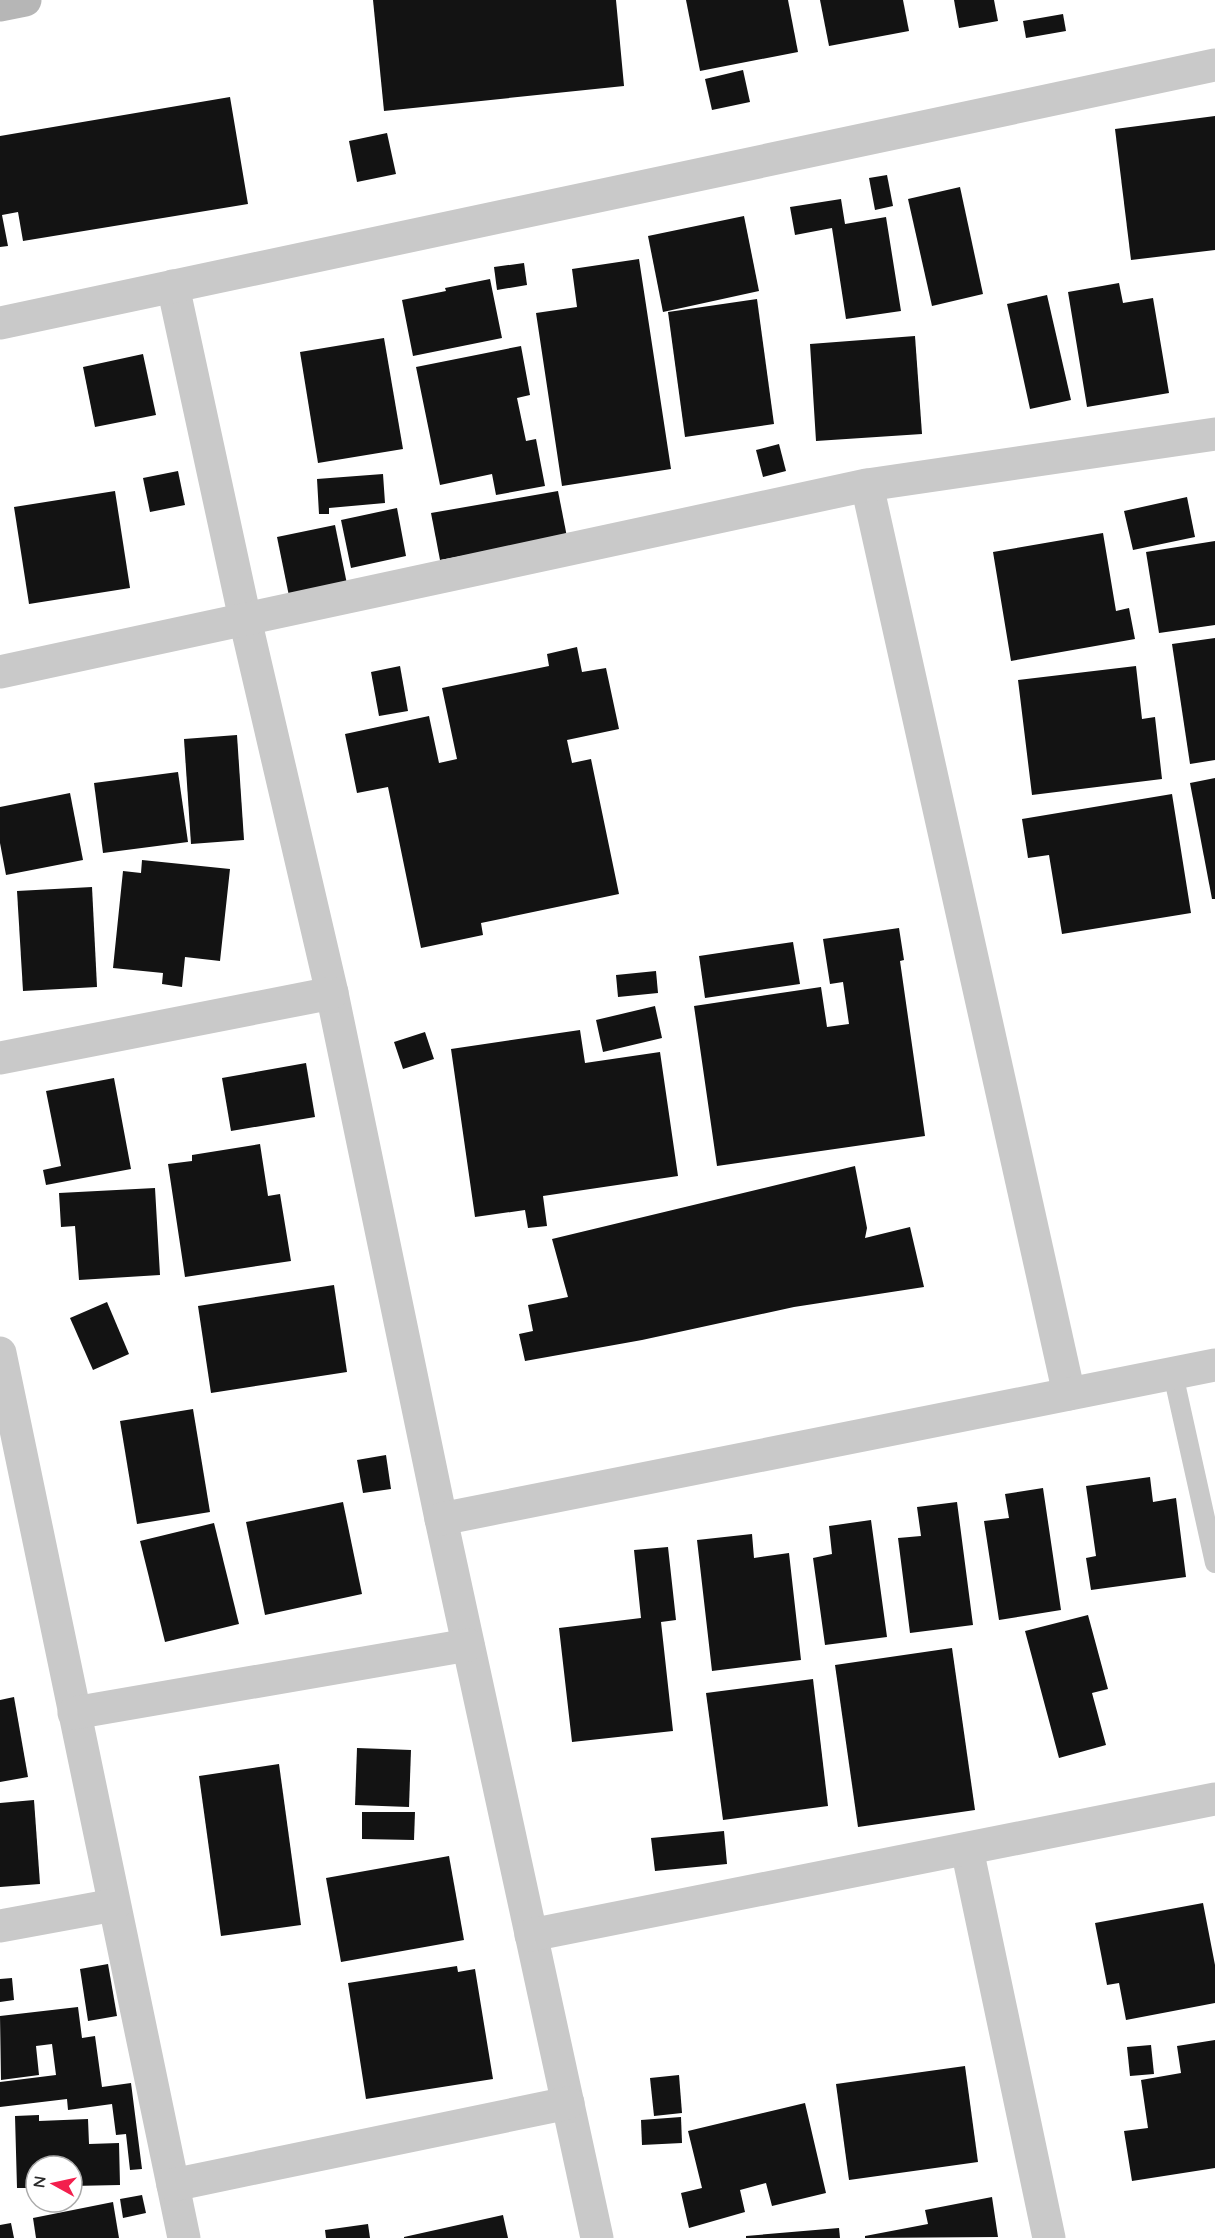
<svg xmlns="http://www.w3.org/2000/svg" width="1215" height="2238" font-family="Quicksand,sans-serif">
<rect width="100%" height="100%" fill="#fff"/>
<g fill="#131313">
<polygon points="373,0 616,0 624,86 384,111"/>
<polygon points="686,0 788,0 798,52 700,71"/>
<polygon points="820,0 903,0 909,31 829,46"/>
<polygon points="954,0 994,0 998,21 959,28"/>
<polygon points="1063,14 1066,31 1026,38 1023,21"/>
<polygon points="743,70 750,102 712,110 705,79"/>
<polygon points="230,97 248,204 23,241 18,212 2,215 8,246 0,247 0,136"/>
<polygon points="1215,116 1215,250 1131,260 1115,129"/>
<polygon points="387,133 396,174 357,182 349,141"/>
<polygon points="887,175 893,206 875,210 869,178"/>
<polygon points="960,187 983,294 932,306 908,199"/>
<polygon points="841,199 845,224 886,217 901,311 846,319 832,228 795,235 790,207"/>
<polygon points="744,216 759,291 663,312 648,236"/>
<polygon points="639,259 671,469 562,486 536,313 577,307 572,269"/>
<polygon points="524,263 527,285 497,290 494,267"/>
<polygon points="490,279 502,338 413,356 402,300 446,291 445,288"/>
<polygon points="1119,283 1123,303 1153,298 1169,393 1087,407 1068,292"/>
<polygon points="1047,295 1071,400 1030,409 1007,304"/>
<polygon points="757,299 774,424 685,437 668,312"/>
<polygon points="915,336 922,434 816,441 810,344"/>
<polygon points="384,338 403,449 318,463 300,352"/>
<polygon points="521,346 530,395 517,398 526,441 536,439 545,486 496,495 492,474 440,485 416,367"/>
<polygon points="143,354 156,415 95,427 83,367"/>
<polygon points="779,444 786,471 763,477 756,450"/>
<polygon points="178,471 185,505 150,512 143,478"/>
<polygon points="383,474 385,503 329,508 329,514 319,514 317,479"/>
<polygon points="115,491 130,588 29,604 14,507"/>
<polygon points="558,491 567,537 440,560 431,513"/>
<polygon points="1187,497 1195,537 1133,550 1124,511"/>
<polygon points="397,508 406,556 351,568 341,520"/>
<polygon points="335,525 347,584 289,596 277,537"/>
<polygon points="1103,533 1116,611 1129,608 1135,639 1011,661 993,552"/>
<polygon points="1215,541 1215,625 1159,633 1146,552"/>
<polygon points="1215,638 1215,760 1190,764 1172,644"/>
<polygon points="577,647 582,672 606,668 619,729 567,740 572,763 591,759 619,894 481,923 483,935 421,948 388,787 357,793 345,734 429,716 439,763 457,759 442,688 549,666 547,654"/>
<polygon points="400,666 408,711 379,716 371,672"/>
<polygon points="1136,666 1142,719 1155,717 1162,779 1032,795 1018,680"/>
<polygon points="237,735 244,840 191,844 184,739"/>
<polygon points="178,772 188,842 103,853 94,783"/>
<polygon points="1215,778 1215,899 1212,899 1190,783"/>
<polygon points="70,793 83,860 6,875 0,843 0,807"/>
<polygon points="1172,794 1191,913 1062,934 1049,855 1028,858 1022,819"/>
<polygon points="142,860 230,869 220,961 185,957 182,987 162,984 163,973 113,968 123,871 141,873"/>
<polygon points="92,887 97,987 23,991 17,891"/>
<polygon points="899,928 904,960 900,961 925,1136 717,1166 694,1006 821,987 827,1027 849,1024 843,982 830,984 823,939"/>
<polygon points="793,942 800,984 705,998 699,956"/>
<polygon points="656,971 658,993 618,997 616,975"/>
<polygon points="655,1006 662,1038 603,1052 596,1020"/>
<polygon points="580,1030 585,1063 660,1052 678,1176 543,1196 547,1226 528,1228 525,1210 475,1217 451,1049"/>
<polygon points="425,1032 434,1059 403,1069 394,1042"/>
<polygon points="306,1063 315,1117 231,1131 222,1078"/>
<polygon points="114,1078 131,1169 46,1185 43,1170 61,1166 46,1091"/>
<polygon points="260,1144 268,1196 280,1194 291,1261 185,1277 168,1164 192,1161 192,1155"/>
<polygon points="855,1166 867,1228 865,1238 910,1227 924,1287 794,1307 642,1340 525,1361 519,1334 533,1331 528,1305 568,1297 552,1239"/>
<polygon points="155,1188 160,1275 79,1280 75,1226 61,1227 59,1193"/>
<polygon points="334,1285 347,1372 211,1393 198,1306"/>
<polygon points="107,1302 129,1354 93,1370 70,1318"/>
<polygon points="193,1409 210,1512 137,1524 120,1421"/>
<polygon points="386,1455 391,1489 363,1493 357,1460"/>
<polygon points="1150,1477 1153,1502 1176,1498 1186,1577 1091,1590 1086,1558 1096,1556 1086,1486"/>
<polygon points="1043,1488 1061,1610 999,1620 984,1521 1009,1518 1005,1494"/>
<polygon points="343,1502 362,1594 265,1615 246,1522"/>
<polygon points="957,1502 973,1625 910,1633 898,1538 921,1536 917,1507"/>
<polygon points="871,1520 887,1637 825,1645 813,1558 832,1554 829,1526"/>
<polygon points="214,1523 239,1624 165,1642 140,1541"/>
<polygon points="752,1534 754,1558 789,1553 801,1660 712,1671 697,1540"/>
<polygon points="668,1547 676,1620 661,1622 673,1731 572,1742 559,1628 641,1618 634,1550"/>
<polygon points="1088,1615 1108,1689 1092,1693 1106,1745 1059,1758 1025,1631"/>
<polygon points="952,1648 975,1810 858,1827 835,1665"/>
<polygon points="813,1679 828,1806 723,1820 706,1693"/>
<polygon points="14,1697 28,1777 0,1782 0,1700"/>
<polygon points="357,1748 411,1750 409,1807 355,1805"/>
<polygon points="279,1764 301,1925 221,1936 199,1776"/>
<polygon points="34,1800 40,1884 0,1887 0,1803"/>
<polygon points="362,1812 415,1812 414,1840 362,1839"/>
<polygon points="724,1831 727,1864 655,1871 651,1838"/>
<polygon points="449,1856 464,1940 341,1962 326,1878"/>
<polygon points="1203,1903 1215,1965 1215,2003 1126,2020 1119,1983 1107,1985 1095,1923"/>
<polygon points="108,1964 117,2016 88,2021 80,1969"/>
<polygon points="457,1966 458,1972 475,1969 493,2079 366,2099 348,1983"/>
<polygon points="12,1978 14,2000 0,2002 0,1979"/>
<polygon points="78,2007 82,2038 95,2036 102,2087 131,2083 142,2169 130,2170 126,2134 116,2135 112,2104 68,2110 67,2099 0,2107 0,2082 56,2075 52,2044 36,2046 39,2075 1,2080 0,2016"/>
<polygon points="1215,2040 1215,2168 1132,2181 1124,2131 1148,2128 1141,2080 1181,2073 1177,2046"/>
<polygon points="1151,2045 1154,2074 1130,2076 1127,2047"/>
<polygon points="965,2066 978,2162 849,2180 836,2084"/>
<polygon points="679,2075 682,2113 654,2116 650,2078"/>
<polygon points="805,2103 826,2193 772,2206 766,2183 740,2190 745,2212 689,2228 681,2193 702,2188 688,2131"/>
<polygon points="39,2115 39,2121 88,2119 89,2144 119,2143 120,2185 72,2186 72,2166 36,2166 36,2188 17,2188 15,2116"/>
<polygon points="681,2117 682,2143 642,2145 641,2120"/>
<polygon points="142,2195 146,2213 123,2218 120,2199"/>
<polygon points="992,2197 998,2237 865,2238 865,2236 928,2224 925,2210"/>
<polygon points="113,2202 119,2238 36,2238 33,2218"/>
<polygon points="503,2215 508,2238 404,2238 404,2237"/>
<polygon points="11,2223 14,2238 0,2238 0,2225"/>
<polygon points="368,2224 370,2238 326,2238 325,2230"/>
<polygon points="839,2228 840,2238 746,2238 746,2236"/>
</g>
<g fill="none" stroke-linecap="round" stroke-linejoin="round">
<polyline stroke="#c9c9c9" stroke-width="20" points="1173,1374 1215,1563"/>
<g stroke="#c9c9c9" stroke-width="33">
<polyline points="173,286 245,619 332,993 441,1519 597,2238"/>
<polyline points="0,323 1215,65"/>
<polyline points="867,485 1069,1394"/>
<polyline points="0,672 867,485 1215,434"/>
<polyline points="0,1058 332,993"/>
<polyline points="0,1353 184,2238"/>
<polyline points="441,1519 1215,1365"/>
<polyline points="74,1713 468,1645"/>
<polyline points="967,1849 1049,2238"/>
<polyline points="0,1926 114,1905"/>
<polyline points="531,1935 1215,1799"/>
<polyline points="173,2185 568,2103"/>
</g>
<polyline stroke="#b6b6b6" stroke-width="33" points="0,5 25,0"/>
</g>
<g transform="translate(54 2184) rotate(278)"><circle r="28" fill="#ffffff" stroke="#ababab" stroke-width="1.5"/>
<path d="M0-4.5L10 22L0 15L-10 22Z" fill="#f31f4d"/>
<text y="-9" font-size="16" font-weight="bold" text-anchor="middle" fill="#2c2c2c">N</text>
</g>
</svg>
